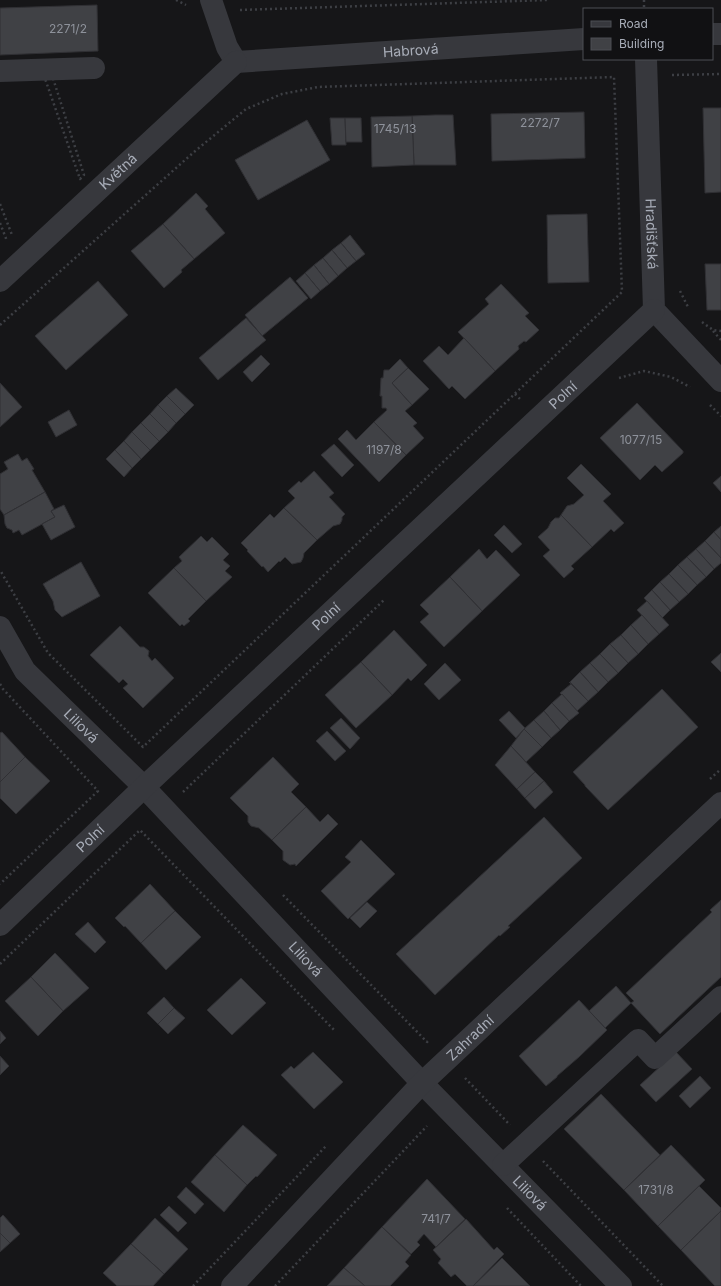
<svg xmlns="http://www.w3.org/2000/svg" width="721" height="1286" font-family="Inter,sans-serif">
<rect width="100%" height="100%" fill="#161618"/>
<g fill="#404145" stroke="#303034">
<polygon points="97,5 98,51 0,55 0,8"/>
<polygon points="703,108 721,108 721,192 705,193"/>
<polygon points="584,112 585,158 492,161 491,114"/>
<polygon points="435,115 453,115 456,165 414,165 412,116"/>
<polygon points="412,116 414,165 372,167 371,117"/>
<polygon points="330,118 345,118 346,145 332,145"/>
<polygon points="345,118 361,118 362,142 346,142"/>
<polygon points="307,120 330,160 258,200 235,160"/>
<polygon points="196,193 208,206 205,209 225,233 194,259 163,224"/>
<polygon points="587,214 589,282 548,283 547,215"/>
<polygon points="163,224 194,259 181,270 182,272 164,288 131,251"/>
<polygon points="350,235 365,254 356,261 341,243"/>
<polygon points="341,243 356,261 347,268 332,250"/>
<polygon points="332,250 347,268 338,276 323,258"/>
<polygon points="323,258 338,276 329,284 314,265"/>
<polygon points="705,264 721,264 721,310 707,310"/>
<polygon points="314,265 329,284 320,291 305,273"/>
<polygon points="305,273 320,291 311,299 296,281"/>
<polygon points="290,277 308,298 262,336 245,315"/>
<polygon points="98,281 128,315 66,370 35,336"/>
<polygon points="501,284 529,313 525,316 539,330 526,342 524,341 518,346 519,349 495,371 458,332 489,304 485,299"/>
<polygon points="246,318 266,340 218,380 199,358"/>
<polygon points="464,338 495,371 465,399 452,386 449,389 423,361 439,346 448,355"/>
<polygon points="261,355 270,364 252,382 243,372"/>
<polygon points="400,359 408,368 392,383 412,405 405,411 417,423 413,426 424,438 406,455 374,422 387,410 386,408 382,408 382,396 380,396 381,378 383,378 384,370 389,370"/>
<polygon points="408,368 429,389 412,405 392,383"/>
<polygon points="0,383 22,407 0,427"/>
<polygon points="176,388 194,405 185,414 167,396"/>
<polygon points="167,396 185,414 176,423 158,405"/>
<polygon points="637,403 683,451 683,453 662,472 655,465 640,480 600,438"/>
<polygon points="158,405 176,423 168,432 150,414"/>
<polygon points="69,410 77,425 56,437 48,422"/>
<polygon points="150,414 168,432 159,441 141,423"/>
<polygon points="374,422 406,455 379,482 338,439 347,430 356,440"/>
<polygon points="141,423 159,441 150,450 132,432"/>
<polygon points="132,432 150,450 141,459 124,441"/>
<polygon points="124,441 141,459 132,468 115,450"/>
<polygon points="334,444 354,465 342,477 321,455"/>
<polygon points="115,450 132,468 124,477 106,459"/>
<polygon points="18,454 22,461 27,458 34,469 32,470 45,492 4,515 0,509 0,474 8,469 4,462"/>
<polygon points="581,464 611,494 603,501 624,523 614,532 611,529 592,547 561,515 567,506 574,504 584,495 567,478"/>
<polygon points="314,471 334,493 329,497 345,514 342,517 342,520 340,524 333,526 317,540 284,508 295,498 288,491 299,481 301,483"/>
<polygon points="721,476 721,492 713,483"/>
<polygon points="45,492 54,509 51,511 55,517 22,535 19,530 13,533 12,530 7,528 5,524 4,515"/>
<polygon points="64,505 75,527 51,540 42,524 55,517 51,511"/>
<polygon points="284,508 317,540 304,553 303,558 301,562 292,564 285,557 280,562 279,561 268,572 263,566 262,567 247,551 248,550 241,543 270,514 274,518"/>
<polygon points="561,515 592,547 571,566 574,569 564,578 543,556 550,550 538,537 548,528 551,522 555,518 559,518"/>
<polygon points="504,525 522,544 512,553 494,535"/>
<polygon points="721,526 721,540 714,532"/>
<polygon points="714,532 721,540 721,558 705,541"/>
<polygon points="201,536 207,542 212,537 229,554 223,560 230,566 225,571 232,577 206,601 174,568 182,561 179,557"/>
<polygon points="705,541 721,558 721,563 714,569 696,549"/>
<polygon points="479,549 487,559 496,550 520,575 482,611 450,577"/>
<polygon points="696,549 714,569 706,577 687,557"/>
<polygon points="687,557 706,577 697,585 678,565"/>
<polygon points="81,562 100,596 62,617 55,610 53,601 43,584"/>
<polygon points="678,565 697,585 688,594 669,574"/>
<polygon points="174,568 206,601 188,619 190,621 184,626 182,624 180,626 148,593"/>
<polygon points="669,574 688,594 679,602 660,582"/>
<polygon points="450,577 482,611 444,647 420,622 429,614 420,605"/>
<polygon points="660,582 679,602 670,610 652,590"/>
<polygon points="652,590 670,610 662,618 644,598"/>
<polygon points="647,601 669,625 659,634 637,610"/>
<polygon points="642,615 659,634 648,644 631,625"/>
<polygon points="631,625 648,644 638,654 621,635"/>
<polygon points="120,626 140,647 144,647 149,651 148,656 152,661 155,658 174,678 143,708 123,688 128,684 123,679 119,683 90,655"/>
<polygon points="394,630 427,665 411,681 408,678 392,695 361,662"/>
<polygon points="621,635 638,654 628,663 610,644"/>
<polygon points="610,644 628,663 618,673 600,654"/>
<polygon points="721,653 721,672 711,662"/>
<polygon points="600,654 618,673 608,682 590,663"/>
<polygon points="361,662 392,695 356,728 325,695"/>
<polygon points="445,663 461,680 439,700 424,684"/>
<polygon points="590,663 608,682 598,692 580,672"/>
<polygon points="580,672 598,692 588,701 570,682"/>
<polygon points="569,682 588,701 577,711 560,693 571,684"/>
<polygon points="662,689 698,727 608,810 585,786 585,785 573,772"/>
<polygon points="562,694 579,713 569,721 552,703"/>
<polygon points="552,703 569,721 560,730 544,711"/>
<polygon points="509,711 525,728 516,738 499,720"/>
<polygon points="544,711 560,730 551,738 534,720"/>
<polygon points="341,718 360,738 350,749 330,728"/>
<polygon points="534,720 551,738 542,747 524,729"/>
<polygon points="524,729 542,747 526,762 511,746"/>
<polygon points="327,731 346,751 335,761 316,741"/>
<polygon points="2,732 25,757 0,782 0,733"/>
<polygon points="511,746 535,772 517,789 495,765"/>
<polygon points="25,757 50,781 16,814 0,798 0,782"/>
<polygon points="273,757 299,784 291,792 306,807 272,840 259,828 251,826 248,822 248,816 230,798"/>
<polygon points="535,772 544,781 525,798 517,789"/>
<polygon points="544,781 553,792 535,809 525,798"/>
<polygon points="306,807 320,822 328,814 338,824 296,866 295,864 290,865 283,860 283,851 272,840"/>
<polygon points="544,817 582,858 508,926 510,927 500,936 499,935 435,995 396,954"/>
<polygon points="361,840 395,874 348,919 321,891 351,862 345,857"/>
<polygon points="150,884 175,911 141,943 125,926 124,927 115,918"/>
<polygon points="721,900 721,977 660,1034 631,1003 634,1001 626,993 712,912 710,910"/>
<polygon points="367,902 377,911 360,928 350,918"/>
<polygon points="175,911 201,937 166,970 141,943"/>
<polygon points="88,922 106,942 95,953 75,934"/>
<polygon points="55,953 89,988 63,1011 31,977"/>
<polygon points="31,977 63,1011 38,1036 5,1001"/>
<polygon points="241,978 266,1003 232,1035 207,1010"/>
<polygon points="616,986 631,1003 605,1028 589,1011"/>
<polygon points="164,997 174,1008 158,1024 147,1013"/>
<polygon points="579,1000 607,1030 579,1057 557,1076 557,1077 546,1086 519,1056"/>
<polygon points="174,1008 185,1018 168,1034 158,1024"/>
<polygon points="0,1031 6,1038 0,1044"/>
<polygon points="313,1052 343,1082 314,1109 281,1075 291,1066 294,1069"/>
<polygon points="676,1052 692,1069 656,1102 640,1085"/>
<polygon points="0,1056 9,1066 0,1075"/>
<polygon points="700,1076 711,1088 690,1108 679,1096"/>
<polygon points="601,1094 660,1155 624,1190 564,1129"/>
<polygon points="243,1125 277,1155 257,1177 256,1176 247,1185 215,1155"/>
<polygon points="671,1145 705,1180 658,1226 624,1190"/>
<polygon points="215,1155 247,1185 224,1212 191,1182"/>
<polygon points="427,1179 465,1219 436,1247 424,1234 417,1242 420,1245 411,1254 382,1227"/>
<polygon points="699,1186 721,1208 721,1211 681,1250 658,1226"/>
<polygon points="186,1187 204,1204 195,1214 177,1197"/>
<polygon points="169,1206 187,1223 178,1232 160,1215"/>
<polygon points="721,1211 721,1286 715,1286 681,1250"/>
<polygon points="3,1215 20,1234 10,1243 0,1233 0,1218"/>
<polygon points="155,1218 188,1249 164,1274 131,1244"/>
<polygon points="466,1219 494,1250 497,1247 504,1254 473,1286 467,1286 455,1274 451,1277 438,1263 441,1259 433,1250"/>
<polygon points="382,1227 411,1255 405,1262 409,1266 390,1286 365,1286 344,1268"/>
<polygon points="0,1233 10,1243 0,1252"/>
<polygon points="131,1244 164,1274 153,1286 117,1286 103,1273"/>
<polygon points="502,1258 530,1286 473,1286"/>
<polygon points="344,1268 365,1286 327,1286"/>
</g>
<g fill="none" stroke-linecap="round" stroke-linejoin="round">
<g stroke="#3d3f44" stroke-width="2.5" stroke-dasharray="2 3" stroke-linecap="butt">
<polyline points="176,0 186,5"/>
<polyline points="644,0 644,9"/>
<polyline points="240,10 547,0"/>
<polygon points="50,69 84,175 80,179 42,70"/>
<polyline points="672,75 721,74"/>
<polyline points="0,204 12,235"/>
<polyline points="0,223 7,241"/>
<polyline points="680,291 688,307"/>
<polyline points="702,322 713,330 721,331"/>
<polyline points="0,325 194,152 246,109 282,94 318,87 614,77 622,292 143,747 48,653 0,570"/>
<polyline points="713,331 721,340"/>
<polyline points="619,378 644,371 671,377 690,387"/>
<polyline points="515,394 522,401"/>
<polyline points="710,405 721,416"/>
<polyline points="0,684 3,689 98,791 0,884"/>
<polyline points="710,779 721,769"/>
<polyline points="183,792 385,599"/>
<polyline points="283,895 427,1042 429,1040"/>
<polyline points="0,964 140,830 335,1031"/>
<polyline points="465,1078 510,1125"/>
<polyline points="543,1161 663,1286"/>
<polyline points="507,1208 581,1286"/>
<polyline points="193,1286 326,1146"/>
<polyline points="275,1286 427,1126"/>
</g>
<g stroke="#37383d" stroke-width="22">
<polyline points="211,0 227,47 236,62"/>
<polyline points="712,34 721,34"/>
<path id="s1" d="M646 59 654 310 721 381"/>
<path id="s2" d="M236 62 584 39"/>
<polyline points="0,71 94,68"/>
<path id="s3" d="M0 281 236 62"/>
<path id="s4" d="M0 627 25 671 144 787 422 1083 621 1286"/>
<path id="s5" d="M0 925 144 787 654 310"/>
<polyline points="503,1165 638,1040 655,1058 721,997"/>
<path id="s6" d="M232 1286 422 1083 721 803"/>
</g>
</g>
<g text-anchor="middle" stroke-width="4" stroke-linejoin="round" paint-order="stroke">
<g font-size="12" fill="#8e929b">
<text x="68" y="33">2271/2</text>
<text x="540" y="127">2272/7</text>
<text x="395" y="133">1745/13</text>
<text x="641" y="444">1077/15</text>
<text x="384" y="454">1197/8</text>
<text x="656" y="1194">1731/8</text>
<text x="436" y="1223">741/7</text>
</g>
<g font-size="14" fill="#a8adb8" stroke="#111113">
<text dy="5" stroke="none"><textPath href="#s2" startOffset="175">Habrová</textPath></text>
<text dy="5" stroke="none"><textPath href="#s3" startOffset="161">Květná</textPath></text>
<text dy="5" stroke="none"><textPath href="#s1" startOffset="175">Hradišťská</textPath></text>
<text dy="5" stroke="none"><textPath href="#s5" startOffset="773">Polní</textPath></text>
<text dy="5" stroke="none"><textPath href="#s5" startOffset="449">Polní</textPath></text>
<text dy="5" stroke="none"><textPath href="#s4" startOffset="129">Liliová</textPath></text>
<text dy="5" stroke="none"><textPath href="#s5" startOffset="125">Polní</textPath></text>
<text dy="5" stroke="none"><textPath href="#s4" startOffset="453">Liliová</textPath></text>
<text dy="5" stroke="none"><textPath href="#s6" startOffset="344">Zahradní</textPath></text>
<text dy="5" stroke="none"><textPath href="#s4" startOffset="777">Liliová</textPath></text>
</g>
</g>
<rect x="583" y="8" width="130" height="52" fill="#111113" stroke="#4d4f55"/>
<rect x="591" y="21" width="20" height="6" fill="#37383d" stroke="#4d4f55"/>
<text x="619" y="28" font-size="12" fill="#a8adb8">Road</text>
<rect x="591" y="38" width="20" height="12" fill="#404145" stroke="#4d4f55"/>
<text x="619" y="48" font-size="12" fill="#a8adb8">Building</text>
</svg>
